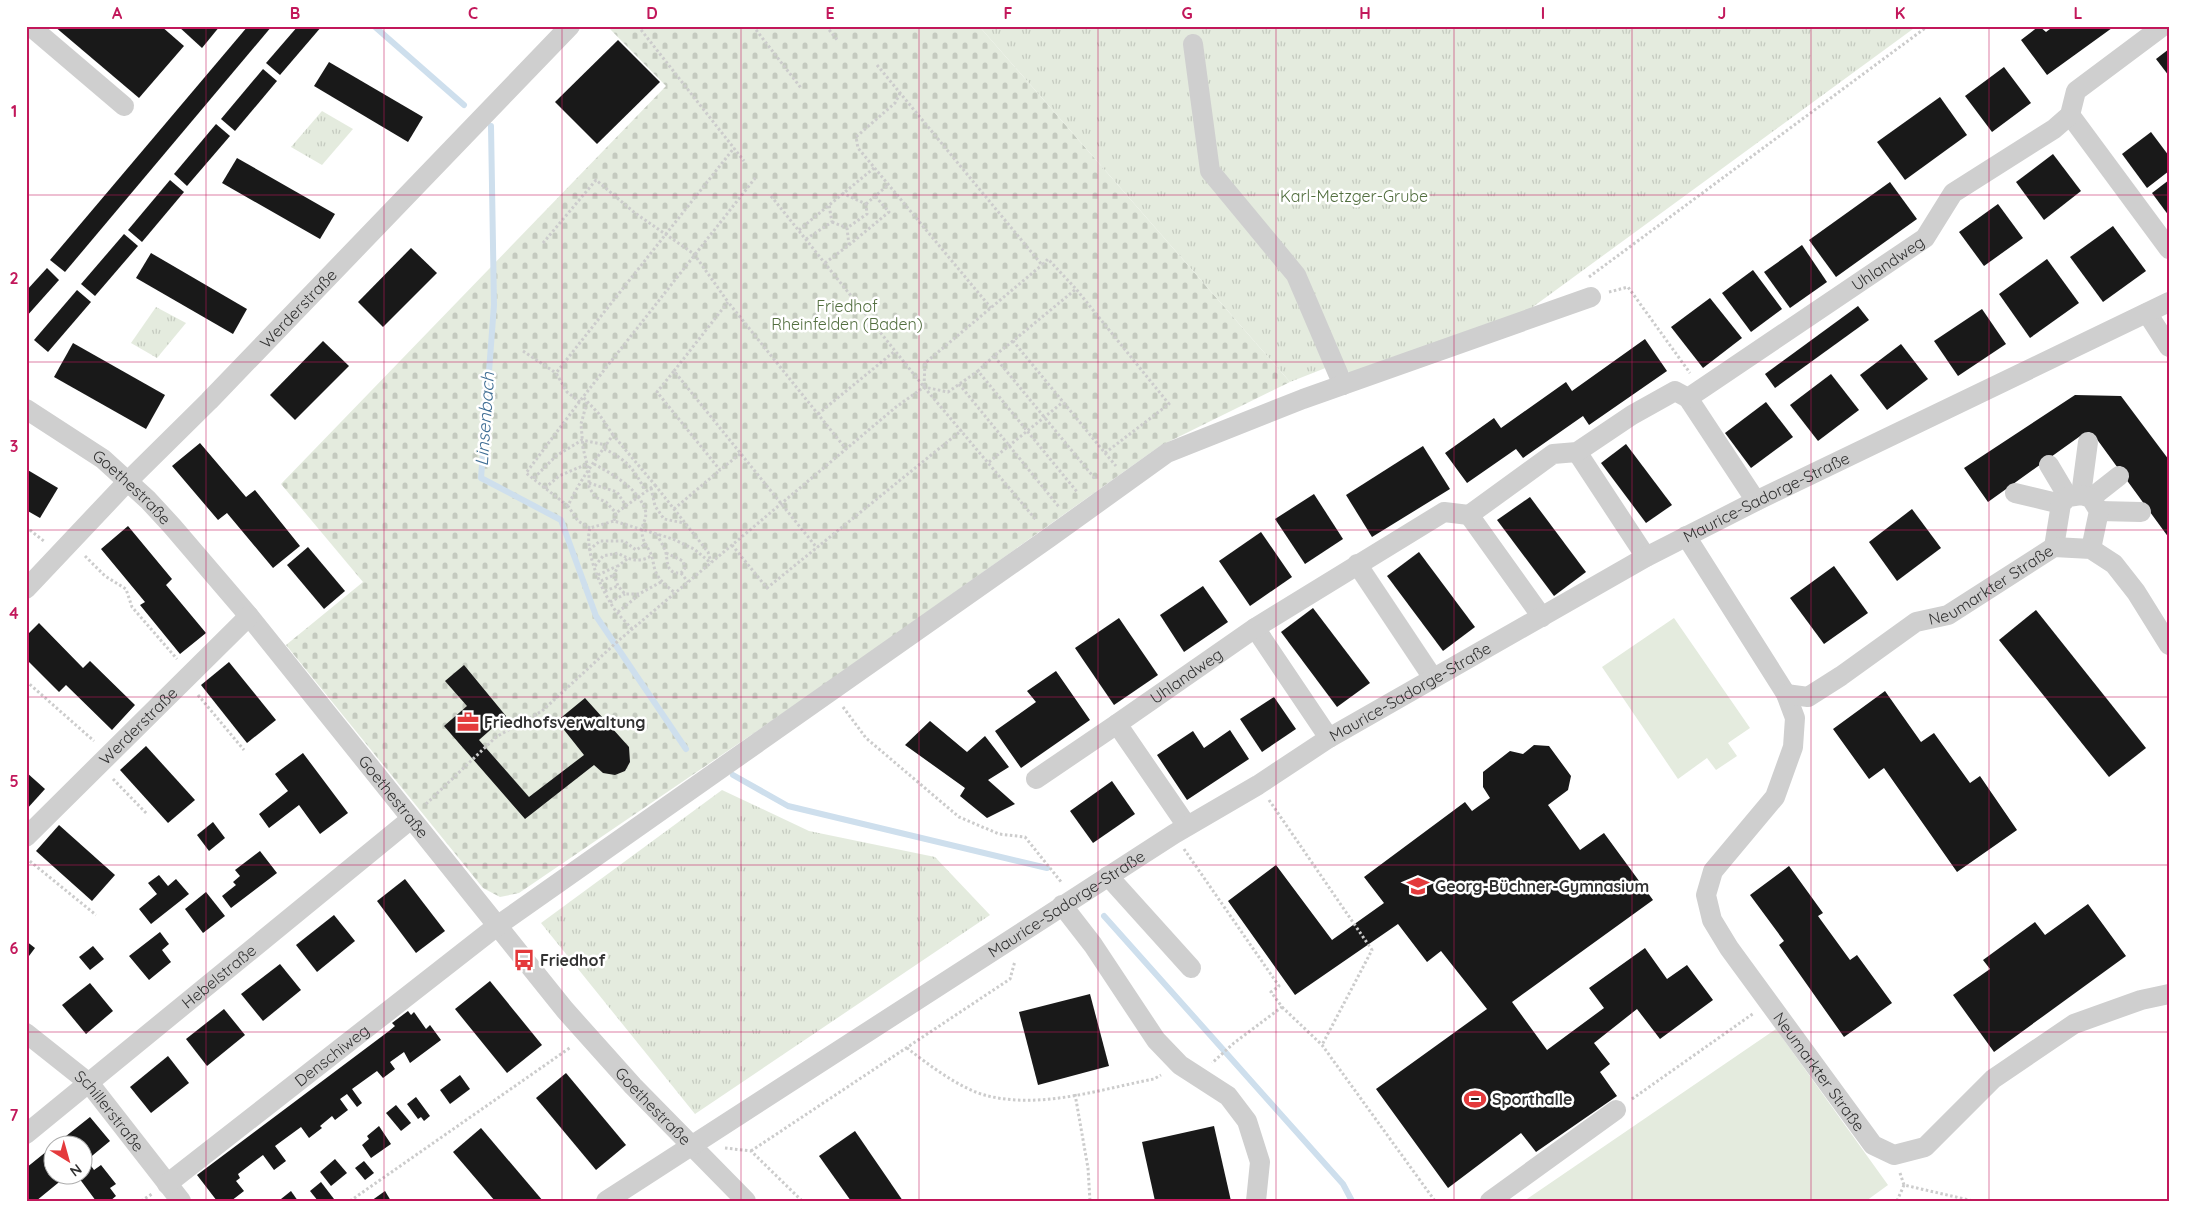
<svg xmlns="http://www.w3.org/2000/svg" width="2195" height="1227" font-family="Quicksand,sans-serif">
<defs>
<pattern id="cemetery-stones" width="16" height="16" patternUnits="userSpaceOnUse" patternTransform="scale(1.25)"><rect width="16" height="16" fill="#e4ebde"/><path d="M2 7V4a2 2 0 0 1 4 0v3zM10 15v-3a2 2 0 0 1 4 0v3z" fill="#c4cabf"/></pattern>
<pattern id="park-tufts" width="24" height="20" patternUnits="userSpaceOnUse" patternTransform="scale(1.25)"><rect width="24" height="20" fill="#e4ebde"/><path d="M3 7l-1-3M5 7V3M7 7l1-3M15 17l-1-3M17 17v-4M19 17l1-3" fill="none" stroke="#c4cabf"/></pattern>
</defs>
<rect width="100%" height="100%" fill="#fff"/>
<g fill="#e4ebde">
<polygon points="1674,618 1750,728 1728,743 1737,756 1716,770 1707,758 1678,779 1602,667"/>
<polygon points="1776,1029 1888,1185 1866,1201 1524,1201"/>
</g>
<polygon fill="url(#cemetery-stones)" points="607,26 979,26 1290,382 1160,446 823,686 519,893 500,897 483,888 286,645 363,582 281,484 666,86"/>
<g fill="url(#park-tufts)">
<polygon points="979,26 1917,26 1530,309 1358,374 1328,367 1290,382"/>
<polygon points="322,111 353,129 322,165 291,147"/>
<polygon points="156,307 186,323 157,358 131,343"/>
<polygon points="722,790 809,831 935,857 990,915 695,1114 541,923"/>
</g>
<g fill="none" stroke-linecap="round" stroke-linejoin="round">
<g stroke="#cedfed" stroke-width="6">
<polyline points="374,26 464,105"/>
<polyline points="491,126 494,305 481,478 561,520 596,616 686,749"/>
<polyline points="733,775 788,806 1047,868"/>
<polyline points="1104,916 1343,1184 1352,1201"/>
</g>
</g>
<g fill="#191919">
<polygon points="54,26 161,26 184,46 139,98"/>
<polygon points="178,26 220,26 202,48"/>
<polygon points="248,26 272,26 65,272 50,260"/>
<polygon points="298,26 322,26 280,75 266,63"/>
<polygon points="2039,26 2046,32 2054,26 2112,28 2047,75 2021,40"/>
<polygon points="618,40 660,82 597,144 555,102"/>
<polygon points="2169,49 2169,76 2156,59"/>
<polygon points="329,62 423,117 408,142 314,86"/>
<polygon points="2004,67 2031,103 1992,132 1965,96"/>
<polygon points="263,69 277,81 235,131 221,119"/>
<polygon points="1940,97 1967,135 1905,180 1877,142"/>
<polygon points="216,124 230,136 187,186 174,174"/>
<polygon points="2151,132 2169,156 2169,171 2147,188 2122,154"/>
<polygon points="2053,154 2081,191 2044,220 2016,182"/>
<polygon points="237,158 335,214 320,239 222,183"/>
<polygon points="170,180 184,192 142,242 128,230"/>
<polygon points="2169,180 2169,216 2152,193"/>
<polygon points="1890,182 1917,219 1836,277 1809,240"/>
<polygon points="1998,204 2023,238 1984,266 1959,232"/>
<polygon points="2113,226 2146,271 2103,302 2070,257"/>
<polygon points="124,234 138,246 95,296 81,284"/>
<polygon points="1802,245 1827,282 1790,308 1764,272"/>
<polygon points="411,248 437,273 383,327 358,302"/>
<polygon points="151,253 247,309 233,334 136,278"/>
<polygon points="2047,259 2079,303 2030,338 1999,294"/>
<polygon points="47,268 59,280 26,317 26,291"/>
<polygon points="1753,270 1782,309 1751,332 1722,293"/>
<polygon points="77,290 91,302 48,352 34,340"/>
<polygon points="1710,298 1742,338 1703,368 1671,327"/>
<polygon points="1858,306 1869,320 1775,388 1765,374"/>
<polygon points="1982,309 2006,344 1958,376 1934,341"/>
<polygon points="1645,339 1667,371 1589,425 1583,416 1523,458 1516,449 1467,483 1445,453 1494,418 1501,428 1566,382 1572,391"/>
<polygon points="323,341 349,366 295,420 270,395"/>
<polygon points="73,343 165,395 146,429 54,377"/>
<polygon points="1901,344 1928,379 1887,410 1860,375"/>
<polygon points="1831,374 1859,410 1818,441 1790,405"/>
<polygon points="2075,395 2121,396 2169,460 2169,538 2096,438 2083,434 1988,502 1964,468"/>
<polygon points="1766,402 1793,437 1751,468 1725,433"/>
<polygon points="200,443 246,497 255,490 300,546 273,568 227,513 218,520 172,466"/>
<polygon points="1626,444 1672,505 1646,523 1601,463"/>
<polygon points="1423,446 1450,489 1372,537 1346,495"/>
<polygon points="26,469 58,488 40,518 26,510"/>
<polygon points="1314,494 1343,539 1305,564 1275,519"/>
<polygon points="1530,497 1586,572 1554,596 1497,520"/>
<polygon points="1912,509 1941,548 1897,581 1869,542"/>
<polygon points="128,526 172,579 166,585 206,633 180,654 140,605 145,602 101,549"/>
<polygon points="1261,532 1292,577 1250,606 1219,561"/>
<polygon points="308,547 345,591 324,609 287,565"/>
<polygon points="1419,552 1475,627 1443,651 1387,576"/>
<polygon points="1834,566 1868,613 1824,644 1790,598"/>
<polygon points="1203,586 1228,622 1184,652 1160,615"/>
<polygon points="1313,608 1370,683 1337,707 1281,632"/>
<polygon points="2036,610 2146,748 2109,777 1999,640"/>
<polygon points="1119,618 1158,675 1114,705 1075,648"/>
<polygon points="39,623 83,668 90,661 135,705 112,730 66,685 59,692 26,659 26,636"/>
<polygon points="229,662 276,720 247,743 201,685"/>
<polygon points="464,665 506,716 479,740 529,797 584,755 557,721 585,698 629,747 630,762 625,771 615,775 603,773 594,765 525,819 444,726 467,706 445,681"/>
<polygon points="1056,671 1090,720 1021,768 995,731 1036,702 1027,691"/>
<polygon points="1885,691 1921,742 1934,733 1970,783 1980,776 2017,830 1957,872 1884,768 1869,779 1833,729"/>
<polygon points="1274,697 1296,729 1262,752 1240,719"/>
<polygon points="930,721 967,752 985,736 1009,767 988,780 1015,804 987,818 960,796 965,788 905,745"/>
<polygon points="1230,730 1249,759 1187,800 1157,755 1193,731 1204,748"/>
<polygon points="1534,745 1549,746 1571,776 1568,790 1548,805 1580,850 1604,833 1653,900 1512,1002 1547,1050 1604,1008 1589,988 1645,948 1667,979 1687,965 1713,1000 1660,1039 1637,1009 1594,1043 1610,1064 1600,1072 1617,1096 1536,1152 1521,1133 1448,1188 1376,1089 1487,1009 1441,951 1427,962 1398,924 1295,995 1228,901 1276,865 1332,940 1384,903 1364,877 1465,802 1472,811 1490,798 1483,787 1483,772 1510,751 1523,754"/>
<polygon points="146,746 195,800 168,823 120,770"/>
<polygon points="303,753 348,813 320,834 299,805 269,828 259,814 288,791 275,774"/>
<polygon points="26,772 45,789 26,810"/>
<polygon points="1112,781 1135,814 1093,843 1070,811"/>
<polygon points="213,822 225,838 209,851 197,835"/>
<polygon points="59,825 115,875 92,901 36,851"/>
<polygon points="260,851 277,873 231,908 222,896 236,885 233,882 240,876 235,870"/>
<polygon points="1789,866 1823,913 1818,916 1850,960 1857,955 1892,1003 1844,1037 1779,945 1784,941 1750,895"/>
<polygon points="159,875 168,886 176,879 189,894 151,924 139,909 157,894 148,883"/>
<polygon points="405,879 445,931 416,953 377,901"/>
<polygon points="206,892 225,916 203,933 185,909"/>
<polygon points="2088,904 2126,956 1994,1052 1953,995 1990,969 1983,960 2035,922 2045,935"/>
<polygon points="334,915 355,941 317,972 296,945"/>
<polygon points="160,932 169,944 162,950 171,962 149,980 129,956"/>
<polygon points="26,941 35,948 26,960"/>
<polygon points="93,946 104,959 90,970 79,957"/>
<polygon points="280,964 301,990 263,1021 241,994"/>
<polygon points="490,981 542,1045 507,1073 455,1009"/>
<polygon points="90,983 113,1011 86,1034 62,1005"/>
<polygon points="1090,994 1109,1066 1038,1085 1019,1012"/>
<polygon points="224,1009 245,1035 207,1066 186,1039"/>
<polygon points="408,1011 411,1015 414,1012 426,1029 430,1025 441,1040 410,1063 404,1052 390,1062 395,1069 383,1078 377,1071 352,1089 362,1103 357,1107 347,1094 340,1099 348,1110 335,1120 332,1116 320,1126 322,1128 309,1138 301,1127 275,1146 286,1161 274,1170 263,1155 238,1174 240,1178 236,1181 244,1191 231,1201 217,1201 197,1175 389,1031 395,1026 392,1023"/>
<polygon points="168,1056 189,1083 151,1113 130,1087"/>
<polygon points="566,1073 626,1145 596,1170 536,1098"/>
<polygon points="460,1075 470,1089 450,1104 440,1090"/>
<polygon points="416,1097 430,1116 424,1121 421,1117 418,1119 407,1104"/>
<polygon points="396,1105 411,1123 401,1131 386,1113"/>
<polygon points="90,1117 110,1141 87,1160 94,1170 101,1165 116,1184 110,1188 116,1196 110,1201 96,1201 76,1174 82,1174 82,1144 56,1144"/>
<polygon points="379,1126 391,1144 371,1158 362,1145 369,1139 367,1136"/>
<polygon points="1214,1126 1231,1201 1155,1201 1142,1142"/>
<polygon points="481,1128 543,1201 495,1201 453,1152"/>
<polygon points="855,1131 903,1201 851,1201 819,1156"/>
<polygon points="52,1147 52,1174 69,1174 36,1201 26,1201 26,1168"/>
<polygon points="335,1159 347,1173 331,1186 320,1172"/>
<polygon points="364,1161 374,1173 365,1180 355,1168"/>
<polygon points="321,1182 334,1199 331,1201 318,1201 310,1191"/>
<polygon points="291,1191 298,1201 283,1201 281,1199"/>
<polygon points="385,1191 391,1201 371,1201"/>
</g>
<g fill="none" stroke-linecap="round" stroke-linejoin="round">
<g stroke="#ccc" stroke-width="3" stroke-dasharray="2.5 2.5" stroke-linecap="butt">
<polyline points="638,26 744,161"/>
<polyline points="753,26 801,88"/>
<polyline points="826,26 838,41"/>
<polyline points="877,65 1042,265 1048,259 1076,289"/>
<polyline points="900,93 895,103 856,137 858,148 991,308"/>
<polyline points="842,193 866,204"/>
<polyline points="771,196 924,387 1037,521"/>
<polyline points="866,204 888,185"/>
<polyline points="832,222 847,228"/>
<polyline points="799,230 874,168"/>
<polyline points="806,239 832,222 829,205"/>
<polyline points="543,243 596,180 635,213 694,254 728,302"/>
<polyline points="849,245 889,212 875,196"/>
<polyline points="825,263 849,245 847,228 867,214 866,204"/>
<polyline points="1589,277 1928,26"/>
<polyline points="1609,292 1628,287 1690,373"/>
<polyline points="1013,341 994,356 1096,480"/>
<polyline points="523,351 556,373"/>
<polyline points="994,356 978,371 1078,493"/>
<polyline points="674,371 728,302 846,449"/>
<polyline points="959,384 1059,507"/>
<polyline points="924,386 925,363 1042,265"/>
<polyline points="580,402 567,392 556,373 734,148"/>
<polyline points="587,402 581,424 583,448 589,472 589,487 595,497 606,502 616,513"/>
<polyline points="818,414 895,351"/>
<polyline points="613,435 599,414 583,397 756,177"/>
<path d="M604 449C625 458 636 471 645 491"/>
<polyline points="1105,453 1169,404 1076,289 1013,341 1105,453 1116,466"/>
<polyline points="740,454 720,470 657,392 674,371 817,548"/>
<polyline points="989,462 1063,402"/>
<path d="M594 464C614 475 636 487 645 509 648 518 642 523 642 531 642 541 646 544 650 552 653 557 653 564 655 570 659 581 667 586 675 593"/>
<polyline points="534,478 556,456 582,440 606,445"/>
<polyline points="589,483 617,492 626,506"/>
<polyline points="655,485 708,552 711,562"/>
<polyline points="545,488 559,476 587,464"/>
<polyline points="651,488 655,506 664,519 684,523"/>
<polyline points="568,506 526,473 583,397"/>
<polyline points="674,509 720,470"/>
<polyline points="26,527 45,542"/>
<path d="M590 528 578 521 568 506C579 481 597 458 613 435L655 485 616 513 614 521"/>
<path d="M657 534C659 540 665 547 666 553 668 563 666 574 681 573L685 568 683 561 666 553"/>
<polyline points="732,545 767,588 962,430"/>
<polyline points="589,550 600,541 624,541 636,550 644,545"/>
<polyline points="85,556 105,576 126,589 132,607 177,659"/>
<polyline points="627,559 618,566 614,575 618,586 625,594 639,594 661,582"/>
<path d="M595 566 603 556 618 553C629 560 639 563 651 556"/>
<polyline points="681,573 688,582"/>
<polyline points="598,575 617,566"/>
<polyline points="601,581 614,575"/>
<polyline points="605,591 618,586"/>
<polyline points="610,602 625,594"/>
<polyline points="618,612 639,595"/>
<path d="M632 629C625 621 615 612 610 602 599 584 584 548 590 528L614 521 673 539 694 549 711 563"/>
<polyline points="26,681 94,741"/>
<polyline points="198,695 244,750"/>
<polyline points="843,707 866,738 959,817 999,834 1025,837 1062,883"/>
<polyline points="113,779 147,814"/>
<polyline points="1269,800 1372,950 1322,1045"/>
<polyline points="426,804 496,737 542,711 618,641 896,407 924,387 948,392 978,371"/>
<polyline points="1184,849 1279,986 1271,992 1282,1007 1234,1043 1212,1063"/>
<polyline points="26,858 96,915"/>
<polyline points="1282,1007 1322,1045 1435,1201"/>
<path d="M907 1048C929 1065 960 1089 988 1096 1043 1109 1101 1089 1154 1079L1161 1075"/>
<polyline points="1075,1094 1088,1168 1090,1201"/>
<polyline points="1632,1099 1754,1013"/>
<polyline points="725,1148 751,1151 802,1201"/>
<polyline points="751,1151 1010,979 1015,961"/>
<polyline points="1900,1173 1904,1185 1973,1201"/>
<polyline points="141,1201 152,1194"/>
<polyline points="350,1201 571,1047"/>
<polyline points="1897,1201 1904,1185"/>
</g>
<g stroke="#cfcfcf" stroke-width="20">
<polyline points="30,26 124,106"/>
<polyline points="1193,44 1210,171 1296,275 1343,385"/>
<polyline points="2070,115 2169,249"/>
<polyline points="2147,313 2169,347"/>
<polyline points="1688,398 1756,501"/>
<path id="s1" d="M26 409 103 459 148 500 172 526 249 616 565 1010 633 1086 746 1201"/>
<polyline points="1577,452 1646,557"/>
<polyline points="2049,465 2068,497"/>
<polyline points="2015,493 2061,504"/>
<polyline points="2081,495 2088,442"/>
<polyline points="2091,498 2119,476"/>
<polyline points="2099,511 2141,512"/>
<polyline points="1469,515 1542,617"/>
<path id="s2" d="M1686 536 1786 694 1795 718 1793 747 1775 797 1713 871 1706 895 1712 920 1729 948 1873 1145 1894 1155 1925 1147 1993 1079 2074 1024 2141 1000 2169 994"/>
<polyline points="2054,547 2061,504 2068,497 2081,495 2091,498 2099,511 2091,549"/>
<polyline points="1357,564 1433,678"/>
<path id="s3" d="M26 589 128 481 209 401 570 26"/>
<polyline points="1255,628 1329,738"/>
<path id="s4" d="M1786 694 1808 697 1841 676 1916 622 1948 615 2054 547 2091 549 2114 564 2136 592 2169 645"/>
<polyline points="1036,779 1117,724"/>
<path id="s5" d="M1187 826 1117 724 1255 628 1444 512 1469 515 1553 454 1577 452 1632 415 1675 391 1688 398 1925 238 1953 193 2054 129 2070 115 2076 91 2163 26"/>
<path id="s6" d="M26 837 249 616"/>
<polyline points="1108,876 1191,968"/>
<polyline points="1062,905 1093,945 1156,1040 1180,1065 1228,1096 1247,1121 1260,1162 1256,1201"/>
<path id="s7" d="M26 1033 89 1083 181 1201"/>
<path id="s8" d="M26 1134 411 819"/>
<path id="s9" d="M167 1184 497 926 1050 537 1167 453 1303 399 1591 297"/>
<path id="s10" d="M606 1201 1174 834 1258 785 1329 738 1646 557 1756 501 2169 302"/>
<polyline points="1490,1201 1616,1110"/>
</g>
</g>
<path fill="none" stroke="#c2185b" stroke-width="1" stroke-opacity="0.55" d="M206 26V1201M384 26V1201M562 26V1201M741 26V1201M919 26V1201M1098 26V1201M1276 26V1201M1454 26V1201M1632 26V1201M1811 26V1201M1989 26V1201M26 195H2169M26 362H2169M26 530H2169M26 697H2169M26 865H2169M26 1032H2169"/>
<defs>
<g id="office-bare" transform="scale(1.725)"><path d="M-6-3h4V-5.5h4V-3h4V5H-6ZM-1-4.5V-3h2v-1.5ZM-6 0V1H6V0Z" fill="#e43a3c" stroke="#fff" stroke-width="2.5" paint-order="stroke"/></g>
<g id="school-bare" transform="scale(1.725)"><path d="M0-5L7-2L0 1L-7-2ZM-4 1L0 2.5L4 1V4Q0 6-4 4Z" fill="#e43a3c" stroke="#fff" stroke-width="2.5" paint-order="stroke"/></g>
<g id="bus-bare" transform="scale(1.725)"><path d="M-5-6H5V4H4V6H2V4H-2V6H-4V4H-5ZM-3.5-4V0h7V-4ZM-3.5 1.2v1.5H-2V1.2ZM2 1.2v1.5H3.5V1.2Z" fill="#e43a3c" stroke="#fff" stroke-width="2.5" paint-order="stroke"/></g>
<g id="stadium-bare" transform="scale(1.725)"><path d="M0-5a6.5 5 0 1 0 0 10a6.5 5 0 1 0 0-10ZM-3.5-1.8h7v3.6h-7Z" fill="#e43a3c" stroke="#fff" stroke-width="2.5" paint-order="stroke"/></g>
</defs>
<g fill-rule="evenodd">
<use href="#office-bare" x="468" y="722"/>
<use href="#school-bare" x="1418" y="886"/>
<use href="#bus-bare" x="524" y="960"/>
<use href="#stadium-bare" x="1475" y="1099"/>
</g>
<g text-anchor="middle" stroke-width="5" stroke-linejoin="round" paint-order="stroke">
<g font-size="16" fill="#526e3f" stroke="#fff">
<text x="1354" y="202">Karl-Metzger-Grube</text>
<text x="847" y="312">Friedhof<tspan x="847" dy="18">Rheinfelden (Baden)</tspan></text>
</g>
<g font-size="16" fill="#323232" stroke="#fff">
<text dy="6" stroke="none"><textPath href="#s5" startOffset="1038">Uhlandweg</textPath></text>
<text dy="6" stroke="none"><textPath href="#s3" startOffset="391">Werderstraße</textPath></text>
<text dy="6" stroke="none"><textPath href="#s1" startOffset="132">Goethestraße</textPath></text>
<text dy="6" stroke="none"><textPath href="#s10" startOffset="1358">Maurice-Sadorge-Straße</textPath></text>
<text dy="6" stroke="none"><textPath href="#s4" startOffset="238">Neumarkter Straße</textPath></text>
<text dy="6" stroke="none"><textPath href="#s5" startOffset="208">Uhlandweg</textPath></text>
<text dy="6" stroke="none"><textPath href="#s10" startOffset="952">Maurice-Sadorge-Straße</textPath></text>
<text dy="6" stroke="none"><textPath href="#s6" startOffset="158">Werderstraße</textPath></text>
<text dy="6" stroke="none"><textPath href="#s1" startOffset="538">Goethestraße</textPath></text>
<text dy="6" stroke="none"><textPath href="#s10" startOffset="548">Maurice-Sadorge-Straße</textPath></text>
<text dy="6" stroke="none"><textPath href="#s8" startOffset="249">Hebelstraße</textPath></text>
<text dy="6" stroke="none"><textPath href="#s9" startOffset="209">Denschiweg</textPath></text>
<text dy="6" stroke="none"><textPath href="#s2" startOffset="628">Neumarkter Straße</textPath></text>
<text dy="6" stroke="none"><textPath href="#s1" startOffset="942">Goethestraße</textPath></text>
<text dy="6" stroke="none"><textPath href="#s7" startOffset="115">Schillerstraße</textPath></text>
</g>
<g font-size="16" font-weight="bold" fill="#323232" stroke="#fff" text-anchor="start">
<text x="484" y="728">Friedhofsverwaltung</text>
<text x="1435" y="892">Georg-Büchner-Gymnasium</text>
<text x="540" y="966">Friedhof</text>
<text x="1492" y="1105">Sporthalle</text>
</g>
<g font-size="18" font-style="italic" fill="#406f95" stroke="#fff">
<text transform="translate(485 419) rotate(-86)" y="6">Linsenbach</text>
</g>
</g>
<rect width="2195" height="1227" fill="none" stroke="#ffffff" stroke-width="55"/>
<g transform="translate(68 1160) rotate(143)"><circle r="24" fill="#ffffff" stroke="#adadad"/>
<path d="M0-4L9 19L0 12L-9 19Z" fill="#e43a3c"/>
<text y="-8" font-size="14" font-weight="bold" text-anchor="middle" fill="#323232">N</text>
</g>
<rect x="28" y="28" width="2140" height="1172" fill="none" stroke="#c2185b" stroke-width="2"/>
<g font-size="16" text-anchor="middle" font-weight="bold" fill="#c2185b">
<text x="117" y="19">A</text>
<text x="295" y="19">B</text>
<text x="473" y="19">C</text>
<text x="652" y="19">D</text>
<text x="830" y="19">E</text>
<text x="1008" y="19">F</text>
<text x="1187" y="19">G</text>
<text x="1365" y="19">H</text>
<text x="1543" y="19">I</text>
<text x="1722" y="19">J</text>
<text x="1900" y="19">K</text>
<text x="2078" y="19">L</text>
<text x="14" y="117">1</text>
<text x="14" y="284">2</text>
<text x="14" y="452">3</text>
<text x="14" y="619">4</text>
<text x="14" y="787">5</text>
<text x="14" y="954">6</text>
<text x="14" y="1121">7</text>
</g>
</svg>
